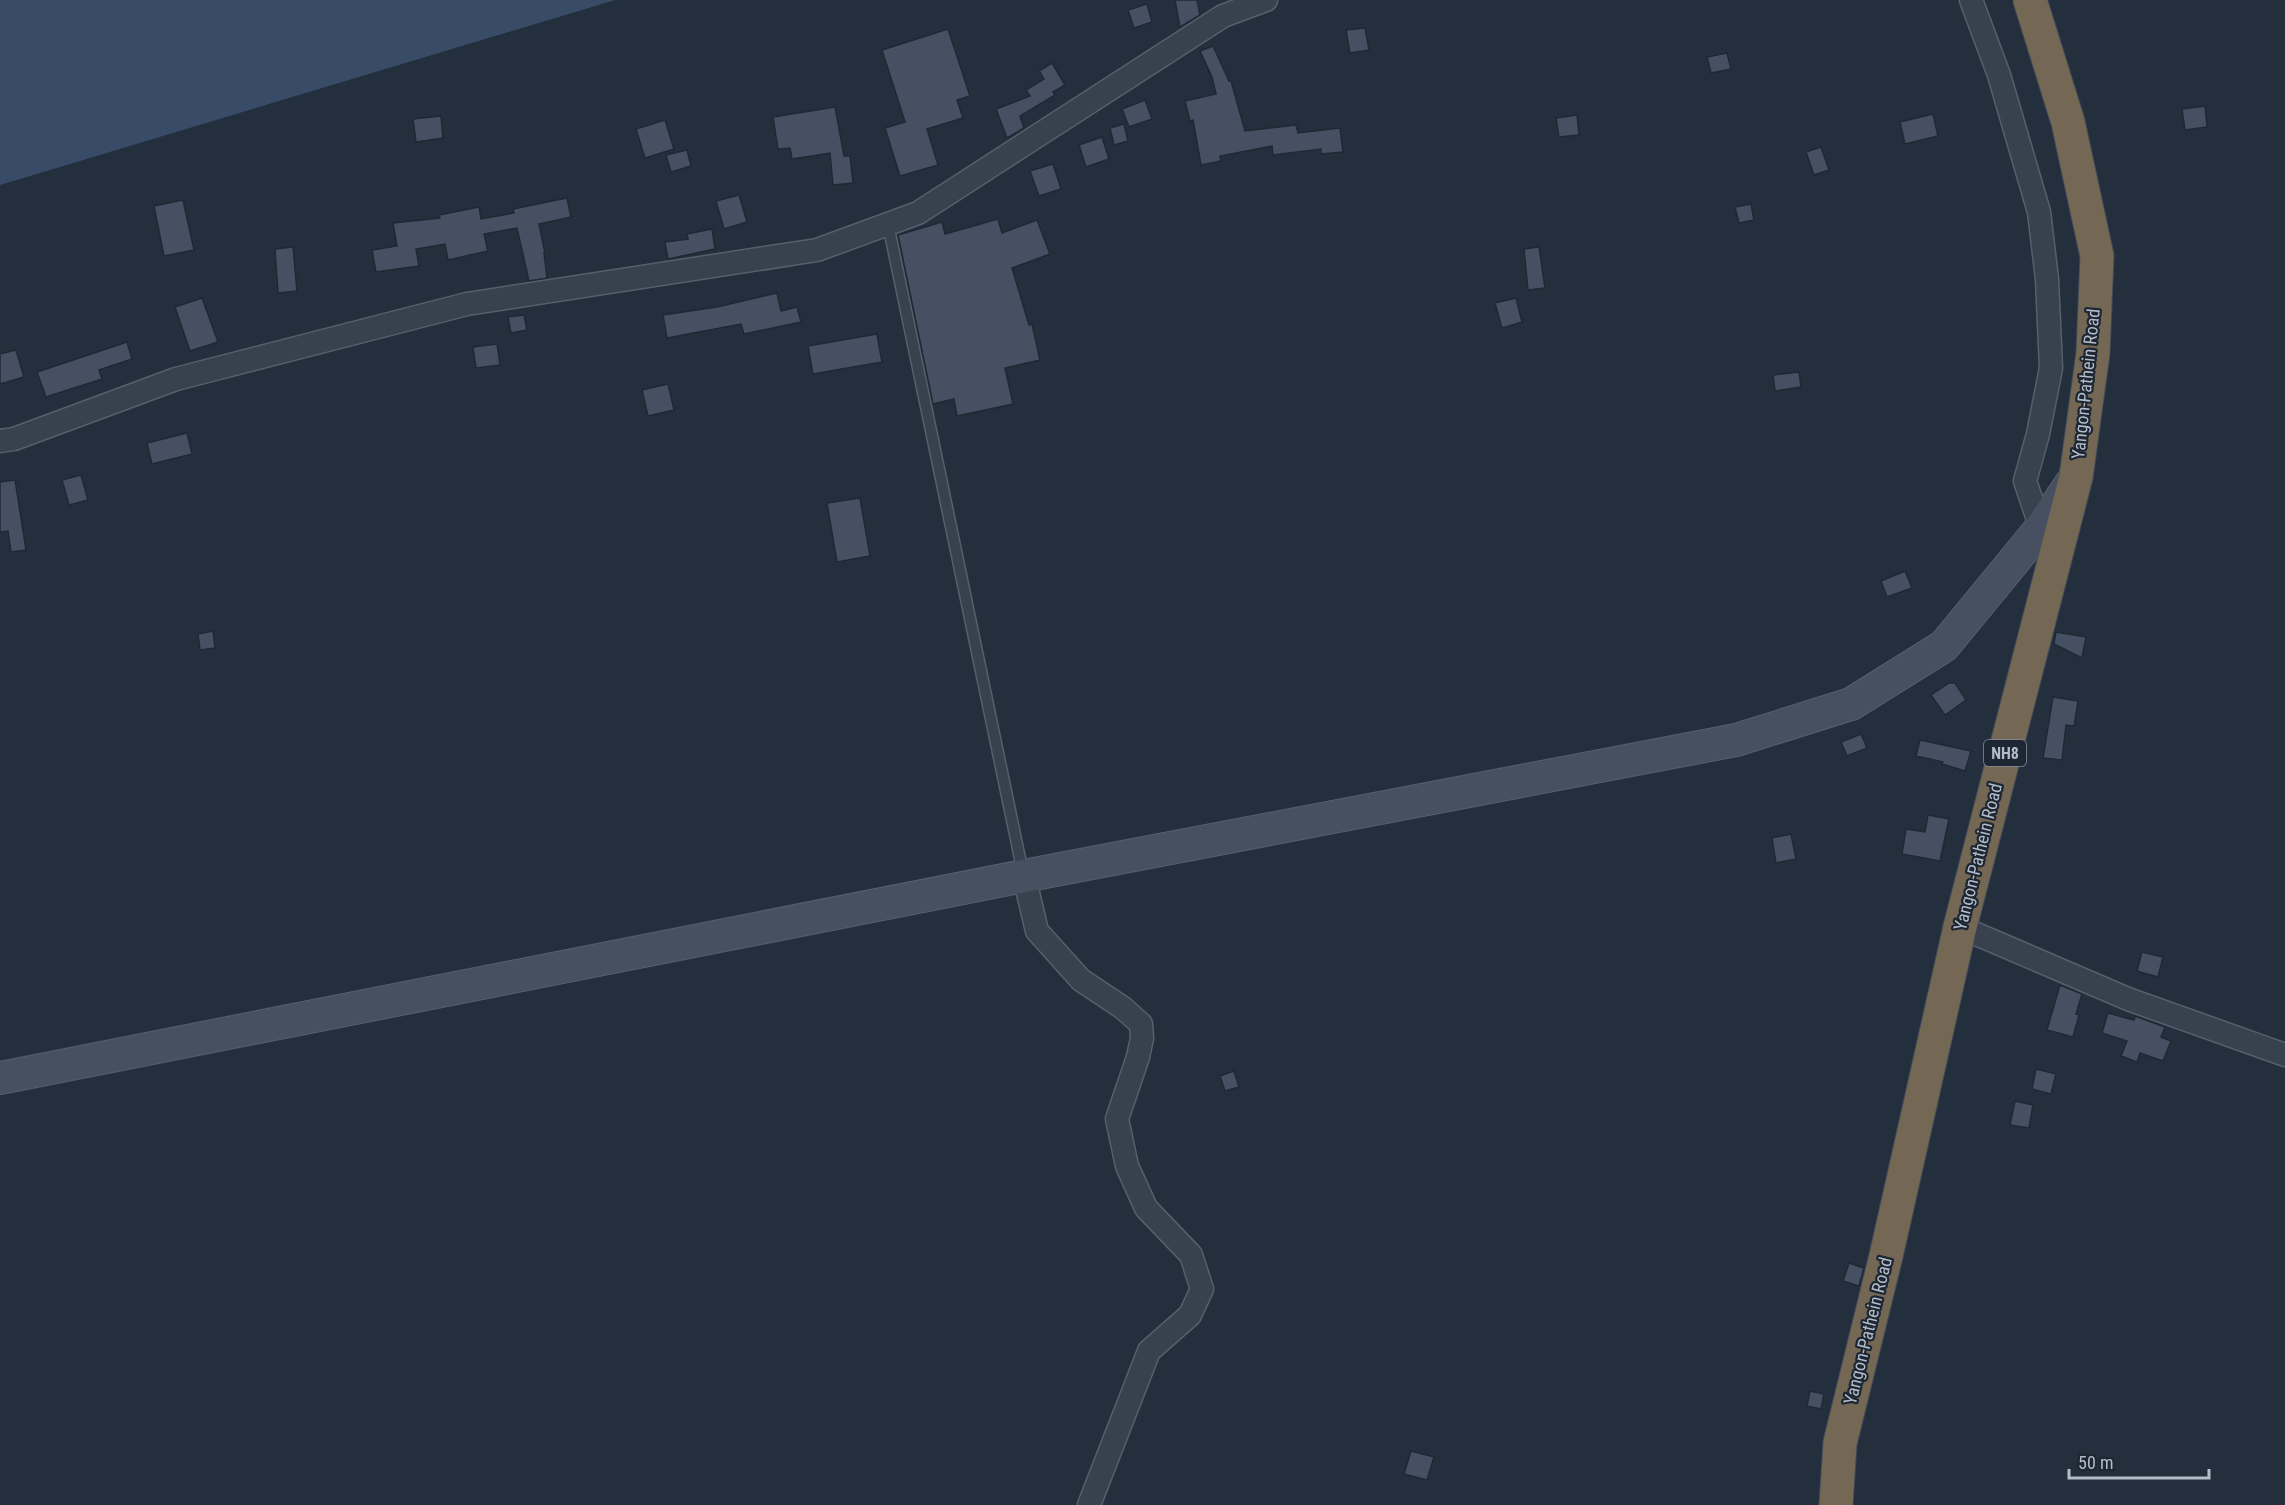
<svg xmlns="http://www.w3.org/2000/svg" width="2285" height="1505" font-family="'Roboto Condensed',sans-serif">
<rect width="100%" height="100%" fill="#242f3e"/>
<polygon fill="#394c67" points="0,0 615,0 0,185"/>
<g fill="#455162" stroke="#1f2835" stroke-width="1.5">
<polygon points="1175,0 1197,0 1200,15 1180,27"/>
<polygon points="1147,4 1152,22 1134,28 1128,10"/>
<polygon points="1365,28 1369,50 1350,53 1346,30"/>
<polygon points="948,29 970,96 957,100 963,118 927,129 938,165 900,176 885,128 905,122 882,50"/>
<polygon points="1213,46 1229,81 1231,81 1245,131 1296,125 1298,133 1340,128 1343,152 1321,154 1321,149 1273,155 1272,146 1220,156 1221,161 1201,165 1193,120 1190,121 1185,101 1216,94 1212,77 1200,51"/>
<polygon points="1727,53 1731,69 1711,73 1707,57"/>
<polygon points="1052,63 1065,85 1053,92 1055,95 1020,116 1024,128 1007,138 996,109 1030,96 1026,90 1044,79 1039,71"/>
<polygon points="1145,100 1152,119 1129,127 1122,109"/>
<polygon points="2205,106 2207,127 2185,130 2182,109"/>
<polygon points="835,107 844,156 850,156 853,183 833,185 830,153 792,159 790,148 778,149 773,117"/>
<polygon points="1933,114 1938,136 1905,144 1900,122"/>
<polygon points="1577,115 1579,135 1559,137 1556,118"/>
<polygon points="441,116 443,138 416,142 413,119"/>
<polygon points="665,120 674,149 645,158 636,129"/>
<polygon points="1124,124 1128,141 1114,145 1110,128"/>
<polygon points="1102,137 1109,159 1086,167 1079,145"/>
<polygon points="1821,147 1829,170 1814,175 1806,152"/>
<polygon points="687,150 691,166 671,172 666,155"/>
<polygon points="1053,164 1061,189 1039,196 1030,171"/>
<polygon points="739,195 747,222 724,229 716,201"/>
<polygon points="567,198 571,217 539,224 545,253 544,253 547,278 529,281 517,228 484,234 488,251 448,260 445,244 416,249 419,266 376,272 372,250 397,246 393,223 440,218 439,215 479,207 481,219 514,213 513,209"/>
<polygon points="183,200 194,250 164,256 154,206"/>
<polygon points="1751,204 1754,220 1739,223 1735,207"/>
<polygon points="998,219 1002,233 1037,220 1050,254 1012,268 1029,325 1032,324 1040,360 1005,368 1013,404 957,416 954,399 933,404 898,235 942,222 945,234"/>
<polygon points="712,229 715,249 668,259 665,242 688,239 687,234"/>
<polygon points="293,247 297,291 278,293 275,249"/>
<polygon points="1539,247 1545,288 1528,290 1524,249"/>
<polygon points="777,293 781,311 797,307 801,322 744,334 741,324 667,338 663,315 717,307"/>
<polygon points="202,298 218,342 190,351 175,307"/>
<polygon points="1516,298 1522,322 1502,328 1495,303"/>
<polygon points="524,315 527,330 511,333 508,317"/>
<polygon points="877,334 882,362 813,374 808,346"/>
<polygon points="127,342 132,359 99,370 102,379 46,397 37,372"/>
<polygon points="497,344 500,365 476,368 473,347"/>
<polygon points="16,350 24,377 0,384 0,354"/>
<polygon points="1799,372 1801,387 1775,391 1773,375"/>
<polygon points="668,384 674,410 648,416 642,390"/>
<polygon points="187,433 192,454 152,464 147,443"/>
<polygon points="81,475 88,500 69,505 62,480"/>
<polygon points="15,480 26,550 11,552 8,531 0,532 0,482"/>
<polygon points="860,498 870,556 837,562 827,503"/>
<polygon points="1905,571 1912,588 1887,597 1881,581"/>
<polygon points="213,631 215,648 200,650 198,634"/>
<polygon points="2056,632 2086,637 2082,658 2054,644"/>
<polygon points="1949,683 1955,683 1966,700 1945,715 1931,695"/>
<polygon points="2053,697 2078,701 2074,726 2066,725 2062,760 2043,758"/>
<polygon points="1861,734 1867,748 1847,756 1841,742"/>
<polygon points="1920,740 1971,751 1965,771 1942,764 1943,762 1916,756"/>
<polygon points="1928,815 1949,819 1940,861 1902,854 1906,829 1925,832"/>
<polygon points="1791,834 1796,859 1776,863 1772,838"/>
<polygon points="2142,952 2163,957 2158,977 2137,971"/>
<polygon points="2060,985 2082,994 2076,1014 2079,1015 2073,1037 2047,1030"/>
<polygon points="2108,1013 2134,1020 2135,1016 2165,1027 2161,1037 2171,1041 2163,1061 2140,1053 2137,1062 2121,1056 2127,1041 2102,1033"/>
<polygon points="2036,1069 2056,1074 2051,1094 2032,1089"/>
<polygon points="1234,1071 1239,1087 1225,1091 1220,1076"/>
<polygon points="2015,1101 2033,1105 2029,1128 2010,1125"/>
<polygon points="1849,1263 1864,1268 1859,1286 1843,1281"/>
<polygon points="1810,1391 1824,1394 1821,1409 1807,1406"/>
<polygon points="1411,1451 1434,1457 1427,1480 1404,1474"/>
</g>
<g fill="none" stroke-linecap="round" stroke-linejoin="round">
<g stroke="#565f6c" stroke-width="13">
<polyline id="lane" points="888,224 1023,873"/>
</g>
<g stroke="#565f6c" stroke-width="25">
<g id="street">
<polyline points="1971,0 1999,75 2039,212 2047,279 2051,368 2038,434 2025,481 2041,528"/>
<polyline points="0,441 14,439 176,379 467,304 817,250 918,213 1223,16 1266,0"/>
<polyline points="1024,876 1037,931 1081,980 1123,1008 1141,1024 1142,1038 1138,1057 1117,1119 1127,1166 1146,1208 1191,1255 1202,1289 1190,1315 1149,1351 1089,1505"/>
<polyline points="1960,927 2128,999 2285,1055"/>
</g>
</g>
<g stroke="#565f6c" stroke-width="34">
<polyline id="secondary" points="0,1078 1024,876 1736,740 1851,704 1944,646 2041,528 2072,482"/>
</g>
<g stroke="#434c59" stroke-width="35">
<polyline id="highway" points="1836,1505 1840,1443 1886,1256 1960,927 2076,477 2093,353 2097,256 2068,122 2030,0"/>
</g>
<use href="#lane" stroke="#38414e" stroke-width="10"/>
<use href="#street" stroke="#38414e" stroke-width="22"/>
<use href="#secondary" stroke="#465061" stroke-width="32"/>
<use href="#highway" stroke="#746855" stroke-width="33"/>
</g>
<g text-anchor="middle" stroke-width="4.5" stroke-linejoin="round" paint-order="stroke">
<rect fill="#1d2633" stroke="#878f9c" stroke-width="1.5" x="1984" y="740" width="42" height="26" rx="4.5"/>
<g font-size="16" font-weight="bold" fill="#b4bcc9">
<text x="2005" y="759">NH8</text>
</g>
<g font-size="18" fill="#b4bcc9" stroke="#1d2633">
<text transform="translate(2086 384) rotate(-84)" y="6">Yangon-Pathein Road</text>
<text transform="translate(1978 857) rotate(-76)" y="6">Yangon-Pathein Road</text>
<text transform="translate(1868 1331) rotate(-76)" y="6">Yangon-Pathein Road</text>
</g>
</g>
<path d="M2069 1469v9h140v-9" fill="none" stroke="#b4bcc9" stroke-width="3"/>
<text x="2078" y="1469" font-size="18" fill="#b4bcc9" stroke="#1d2633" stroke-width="4.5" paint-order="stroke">50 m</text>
</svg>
